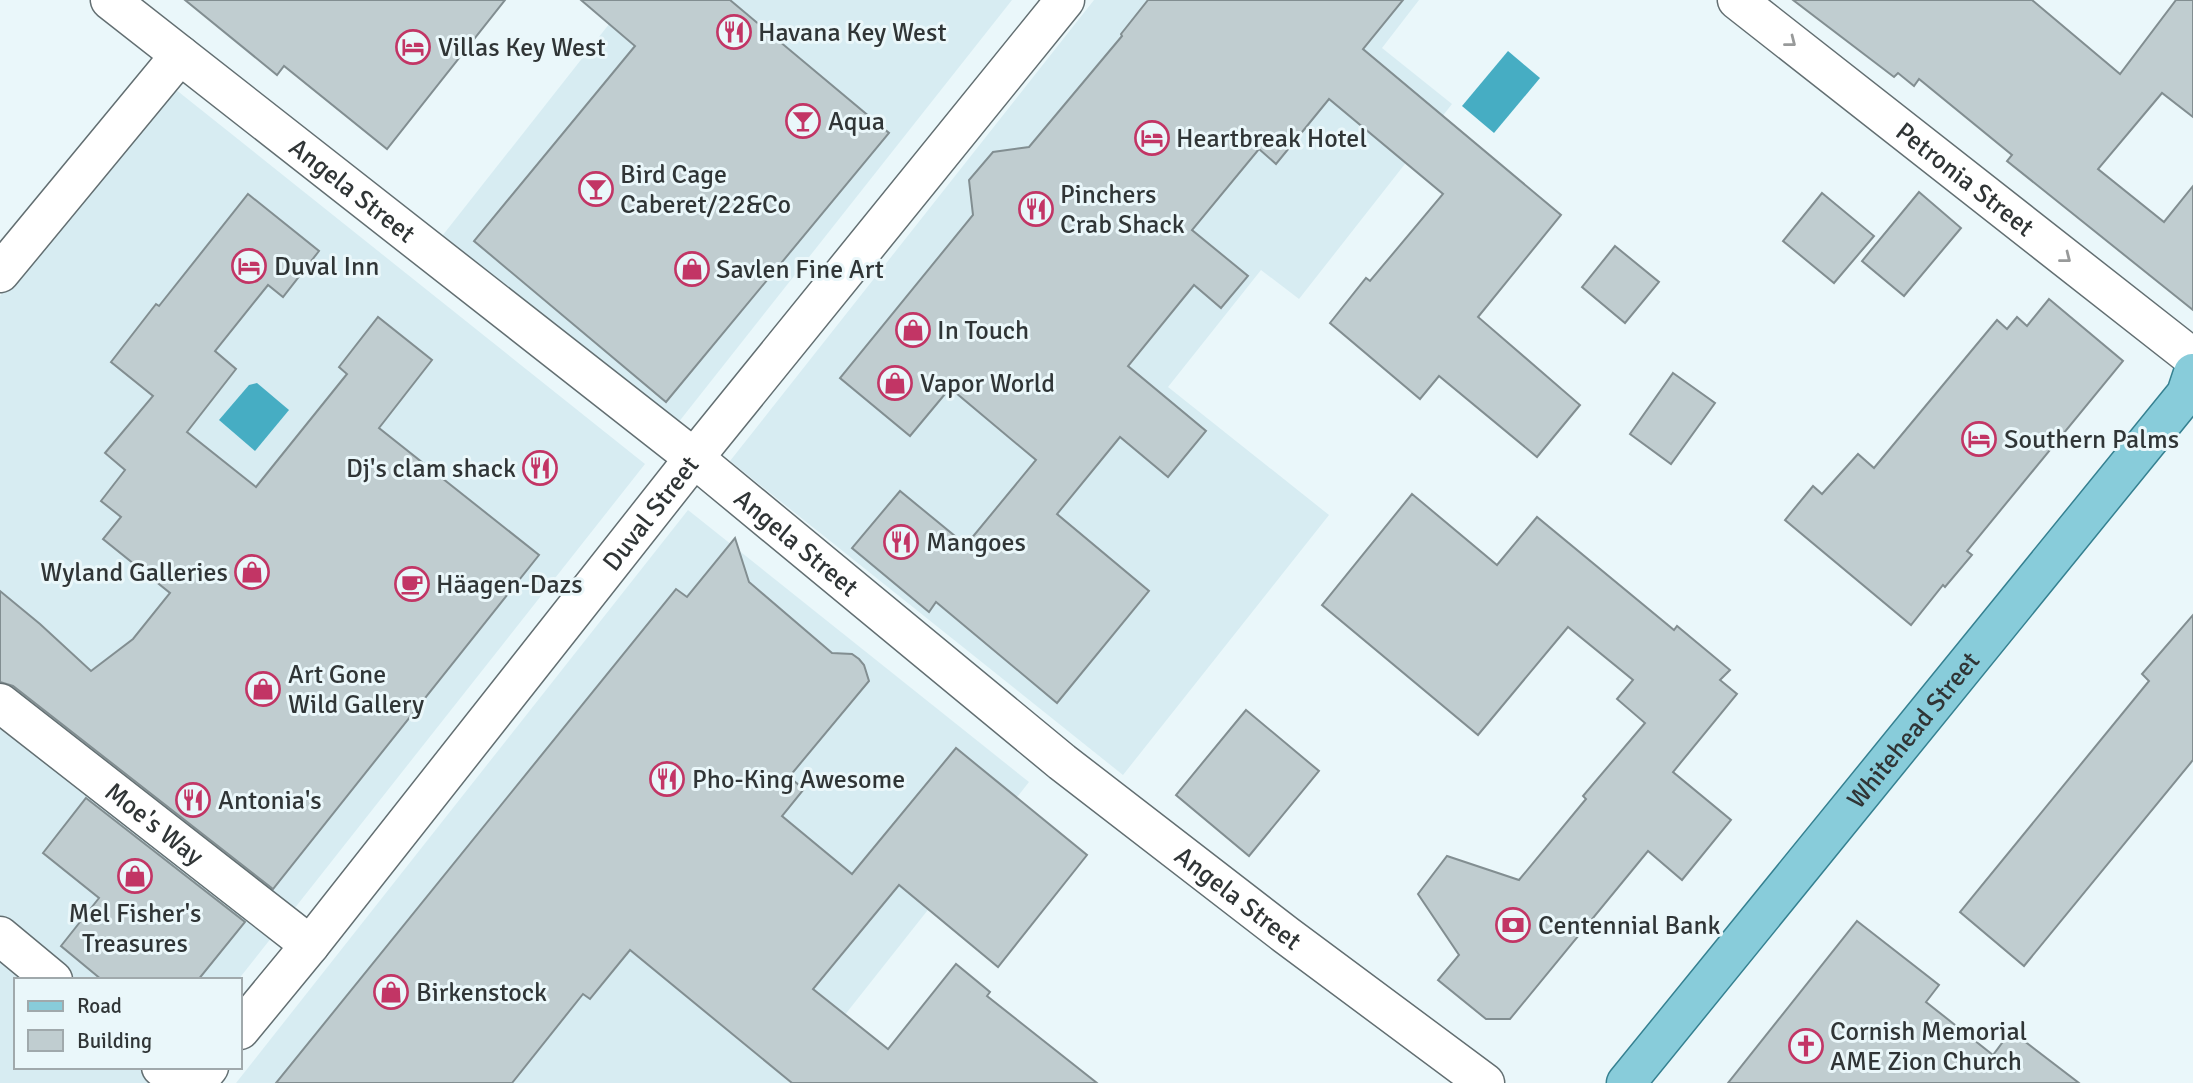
<svg xmlns="http://www.w3.org/2000/svg" width="2193" height="1083" font-family="Signika,sans-serif">
<rect width="100%" height="100%" fill="#eaf7fa"/>
<g fill="#d7ecf2">
<polygon points="628,0 1012,0 674,428 439,240"/>
<polygon points="1094,0 1419,0 1382,48 1452,104 1299,299 1261,270 1168,387 1329,515 1123,775 730,461"/>
<polygon points="170,85 645,464 238,980 16,980 16,1067 169,1067 156,1083 0,1083 0,296"/>
<polygon points="688,510 1029,782 791,1083 236,1083"/>
</g>
<g fill="#46adc3">
<polygon points="1508,51 1540,78 1494,133 1462,106"/>
<polygon points="257,383 289,410 255,451 219,420 249,385"/>
</g>
<g fill="#c0cdd0" stroke="#828e91" stroke-width="2">
<polygon points="185,0 505,0 387,149 284,66 277,75"/>
<polygon points="581,0 730,0 889,133 666,402 474,241 635,46"/>
<polygon points="1148,0 1403,0 1363,49 1561,215 1478,317 1580,405 1537,457 1439,376 1420,399 1330,323 1366,278 1370,281 1443,194 1329,99 1276,164 1259,149 1192,230 1248,276 1221,308 1194,285 1128,366 1206,431 1168,477 1120,437 1057,514 1149,591 1057,703 936,602 929,612 852,548 900,491 966,545 1036,460 950,388 910,436 840,378 973,215 969,180 993,152 1029,147 1122,36 1121,34"/>
<polygon points="1793,0 2032,0 2120,74 2176,0 2193,0 2193,117 2162,93 2098,169 2164,222 2193,186 2193,310 2007,161 2012,155 1919,79 1914,86 1898,73 1894,77"/>
<polygon points="1919,192 1961,228 1904,296 1862,261"/>
<polygon points="1822,193 1874,236 1834,283 1783,241"/>
<polygon points="248,194 319,251 283,297 268,285 215,351 236,369 187,432 256,487 347,374 339,367 378,317 432,360 379,428 539,555 273,889 13,686 0,682 0,591 40,624 91,671 133,639 170,593 103,539 121,517 101,501 125,470 105,453 153,396 111,362 156,304 159,306"/>
<polygon points="1615,246 1659,282 1625,323 1582,287"/>
<polygon points="2049,299 2123,361 1967,551 1972,555 1945,587 1943,585 1911,625 1785,520 1813,486 1822,494 1858,454 1874,468 1997,320 2007,329 2017,317 2027,326"/>
<polygon points="1673,373 1715,403 1671,464 1630,434"/>
<polygon points="1412,494 1497,565 1537,517 1674,630 1677,626 1730,670 1720,680 1737,694 1673,772 1731,820 1682,880 1648,851 1510,1019 1486,1019 1438,980 1459,955 1418,894 1447,856 1519,880 1586,799 1583,796 1645,723 1617,699 1633,680 1568,627 1478,735 1322,605"/>
<polygon points="735,538 749,582 832,653 852,654 859,659 864,665 869,681 789,777 804,789 782,816 852,874 956,748 1087,855 998,967 899,885 813,989 888,1049 956,964 990,992 987,996 1097,1083 792,1083 630,950 590,999 583,994 512,1083 276,1083 676,589 687,597"/>
<polygon points="2193,615 2193,760 2024,966 1960,912 2149,681 2142,674"/>
<polygon points="1246,710 1319,771 1249,856 1176,795"/>
<polygon points="86,798 245,922 198,980 102,980 61,946 99,898 43,853"/>
<polygon points="1857,921 1939,985 1926,1002 1993,1055 2011,1031 2079,1083 1728,1083"/>
</g>
<g fill="none" stroke-linecap="round" stroke-linejoin="round">
<g stroke="#636f72" stroke-width="41">
<g id="pedestrian">
<path id="s1" d="M0 703 310 945"/>
<polyline points="0,936 53,980"/>
<polyline points="161,1067 180,1083"/>
</g>
</g>
<g stroke="#636f72" stroke-width="41">
<g id="minor">
<path id="s2" d="M110 0 694 458 1062 762 1286 935 1485 1083"/>
<path id="s3" d="M1737 0 2193 358"/>
<polyline points="0,273 180,55"/>
</g>
</g>
<g stroke="#636f72" stroke-width="41">
<g id="tertiary">
<path id="s4" d="M240 1030 310 945 694 458 1065 0"/>
<polyline points="196,1083 209,1067"/>
</g>
</g>
<g stroke="#368191" stroke-width="41">
<g id="primary">
<path id="s5" d="M1626 1083 2186 394 2193 373"/>
</g>
</g>
<use href="#pedestrian" stroke="#fff" stroke-width="38"/>
<use href="#minor" stroke="#fff" stroke-width="38"/>
<use href="#tertiary" stroke="#fff" stroke-width="38"/>
<use href="#primary" stroke="#88ccda" stroke-width="38"/>
</g>
<defs><path id="oneway-chevron" d="M-2-3.5L2.5 0L-2 3.5" fill="none" stroke-width="1.6" stroke-linecap="round" stroke-linejoin="round" transform="scale(1.75)"/></defs>
<g stroke="#989a9a">
<use href="#oneway-chevron" transform="translate(1791 42) rotate(38)"/>
<use href="#oneway-chevron" transform="translate(2066 258) rotate(38)"/>
</g>
<defs>
<g id="restaurant-ring" transform="scale(1.75)"><circle r="9.5" fill="#eaf7fa" stroke="#c23565" stroke-width="1.5"/><path d="M-5-6h1v4h1v-4h1v4h1v-4h1v5L-1.5 .5V6h-2V.5L-5-1ZM5-6V6H3V1.5H1.5Q1.5-4 5-6Z" fill="#c23565"/></g>
<g id="hotel-ring" transform="scale(1.75)"><circle r="9.5" fill="#eaf7fa" stroke="#c23565" stroke-width="1.5"/><path d="M-6-4.5h1.5V1H6V5H4.5V3h-9V5H-6ZM-4 0a1.8 1.8 0 1 1 3.6 0ZM.5 0V-2.5h3Q6-2.5 6 0Z" fill="#c23565"/></g>
<g id="bar-ring" transform="scale(1.75)"><circle r="9.5" fill="#eaf7fa" stroke="#c23565" stroke-width="1.5"/><path d="M-6-5H6L.8 .8V4.5H3.5V6h-7V4.5H-.8V.8Z" fill="#c23565"/></g>
<g id="shop-ring" transform="scale(1.75)"><circle r="9.5" fill="#eaf7fa" stroke="#c23565" stroke-width="1.5"/><path d="M-5-2.5h2.3a2.7 3.5 0 0 1 5.4 0H5L5.5 6h-11ZM-1.5-2.5h3a1.5 2.3 0 0 0-3 0Z" fill="#c23565"/></g>
<g id="cafe-ring" transform="scale(1.75)"><circle r="9.5" fill="#eaf7fa" stroke="#c23565" stroke-width="1.5"/><path d="M-5.5-4.5H6V0H3Q3 3.5 0 3.5H-2.5Q-5.5 3.5-5.5 0ZM3-3.2v2h1.7v-2ZM-6 4.5H4V6H-6Z" fill="#c23565"/></g>
<g id="bank-ring" transform="scale(1.75)"><circle r="9.5" fill="#eaf7fa" stroke="#c23565" stroke-width="1.5"/><path d="M-6-4H6V4H-6ZM0-2.3a2.3 2.3 0 1 0 0 4.6a2.3 2.3 0 1 0 0-4.6Z" fill="#c23565"/></g>
<g id="church-ring" transform="scale(1.75)"><circle r="9.5" fill="#eaf7fa" stroke="#c23565" stroke-width="1.5"/><path d="M-1.2-6h2.4v3.5h3.3v2.4h-3.3V6h-2.4V-.1h-3.3v-2.4h3.3Z" fill="#c23565"/></g>
</defs>
<g fill-rule="evenodd">
<use href="#restaurant-ring" x="734" y="32"/>
<use href="#hotel-ring" x="413" y="47"/>
<use href="#bar-ring" x="803" y="121"/>
<use href="#hotel-ring" x="1152" y="138"/>
<use href="#bar-ring" x="596" y="189"/>
<use href="#restaurant-ring" x="1036" y="209"/>
<use href="#hotel-ring" x="249" y="266"/>
<use href="#shop-ring" x="692" y="269"/>
<use href="#shop-ring" x="913" y="330"/>
<use href="#shop-ring" x="895" y="383"/>
<use href="#hotel-ring" x="1979" y="439"/>
<use href="#restaurant-ring" x="540" y="468"/>
<use href="#restaurant-ring" x="901" y="542"/>
<use href="#shop-ring" x="252" y="572"/>
<use href="#cafe-ring" x="412" y="584"/>
<use href="#shop-ring" x="263" y="689"/>
<use href="#restaurant-ring" x="667" y="779"/>
<use href="#restaurant-ring" x="193" y="800"/>
<use href="#shop-ring" x="135" y="876"/>
<use href="#bank-ring" x="1513" y="925"/>
<use href="#shop-ring" x="391" y="992"/>
<use href="#church-ring" x="1806" y="1046"/>
</g>
<g text-anchor="middle" stroke-width="6" stroke-linejoin="round" paint-order="stroke">
<g font-size="26" fill="#303536" stroke="#eaf7fa" text-anchor="start">
<text x="758" y="41">Havana Key West</text>
<text x="438" y="56">Villas Key West</text>
<text x="828" y="130">Aqua</text>
<text x="1176" y="147">Heartbreak Hotel</text>
<text x="620" y="183">Bird Cage<tspan x="620" dy="30">Caberet/22&amp;Co</tspan></text>
<text x="1060" y="203">Pinchers<tspan x="1060" dy="30">Crab Shack</tspan></text>
<text x="274" y="275">Duval Inn</text>
<text x="716" y="278">Savlen Fine Art</text>
<text x="937" y="339">In Touch</text>
<text x="920" y="392">Vapor World</text>
<text x="2004" y="448">Southern Palms</text>
<text x="516" y="477" text-anchor="end">Dj's clam shack</text>
<text x="926" y="551">Mangoes</text>
<text x="228" y="581" text-anchor="end">Wyland Galleries</text>
<text x="436" y="593">Häagen-Dazs</text>
<text x="288" y="683">Art Gone<tspan x="288" dy="30">Wild Gallery</tspan></text>
<text x="692" y="788">Pho-King Awesome</text>
<text x="218" y="809">Antonia's</text>
<text x="135" y="922" text-anchor="middle">Mel Fisher's<tspan x="135" dy="30">Treasures</tspan></text>
<text x="1538" y="934">Centennial Bank</text>
<text x="416" y="1001">Birkenstock</text>
<text x="1830" y="1040">Cornish Memorial<tspan x="1830" dy="30">AME Zion Church</tspan></text>
</g>
<g font-size="26" fill="#303536" stroke="#eaf7fa">
<text dy="9" stroke="none"><textPath href="#s3" startOffset="290">Petronia Street</textPath></text>
<text dy="9" stroke="none"><textPath href="#s2" startOffset="308">Angela Street</textPath></text>
<text dy="9" stroke="none"><textPath href="#s4" startOffset="660">Duval Street</textPath></text>
<text dy="9" stroke="none"><textPath href="#s2" startOffset="875">Angela Street</textPath></text>
<text dy="9" stroke="none"><textPath href="#s5" startOffset="455">Whitehead Street</textPath></text>
<text dy="9" stroke="none"><textPath href="#s1" startOffset="196">Moe's Way</textPath></text>
<text dy="9" stroke="none"><textPath href="#s2" startOffset="1442">Angela Street</textPath></text>
</g>
</g>
<rect x="14" y="978" width="228" height="91" fill="#eaf7fa" stroke="#a0a9ac" stroke-width="2"/>
<rect x="28" y="1001" width="35" height="10" fill="#88ccda" stroke="#a0a9ac" stroke-width="2"/>
<text x="77" y="1013" font-size="21" fill="#303536">Road</text>
<rect x="28" y="1030" width="35" height="21" fill="#c0cdd0" stroke="#a0a9ac" stroke-width="2"/>
<text x="77" y="1048" font-size="21" fill="#303536">Building</text>
</svg>
